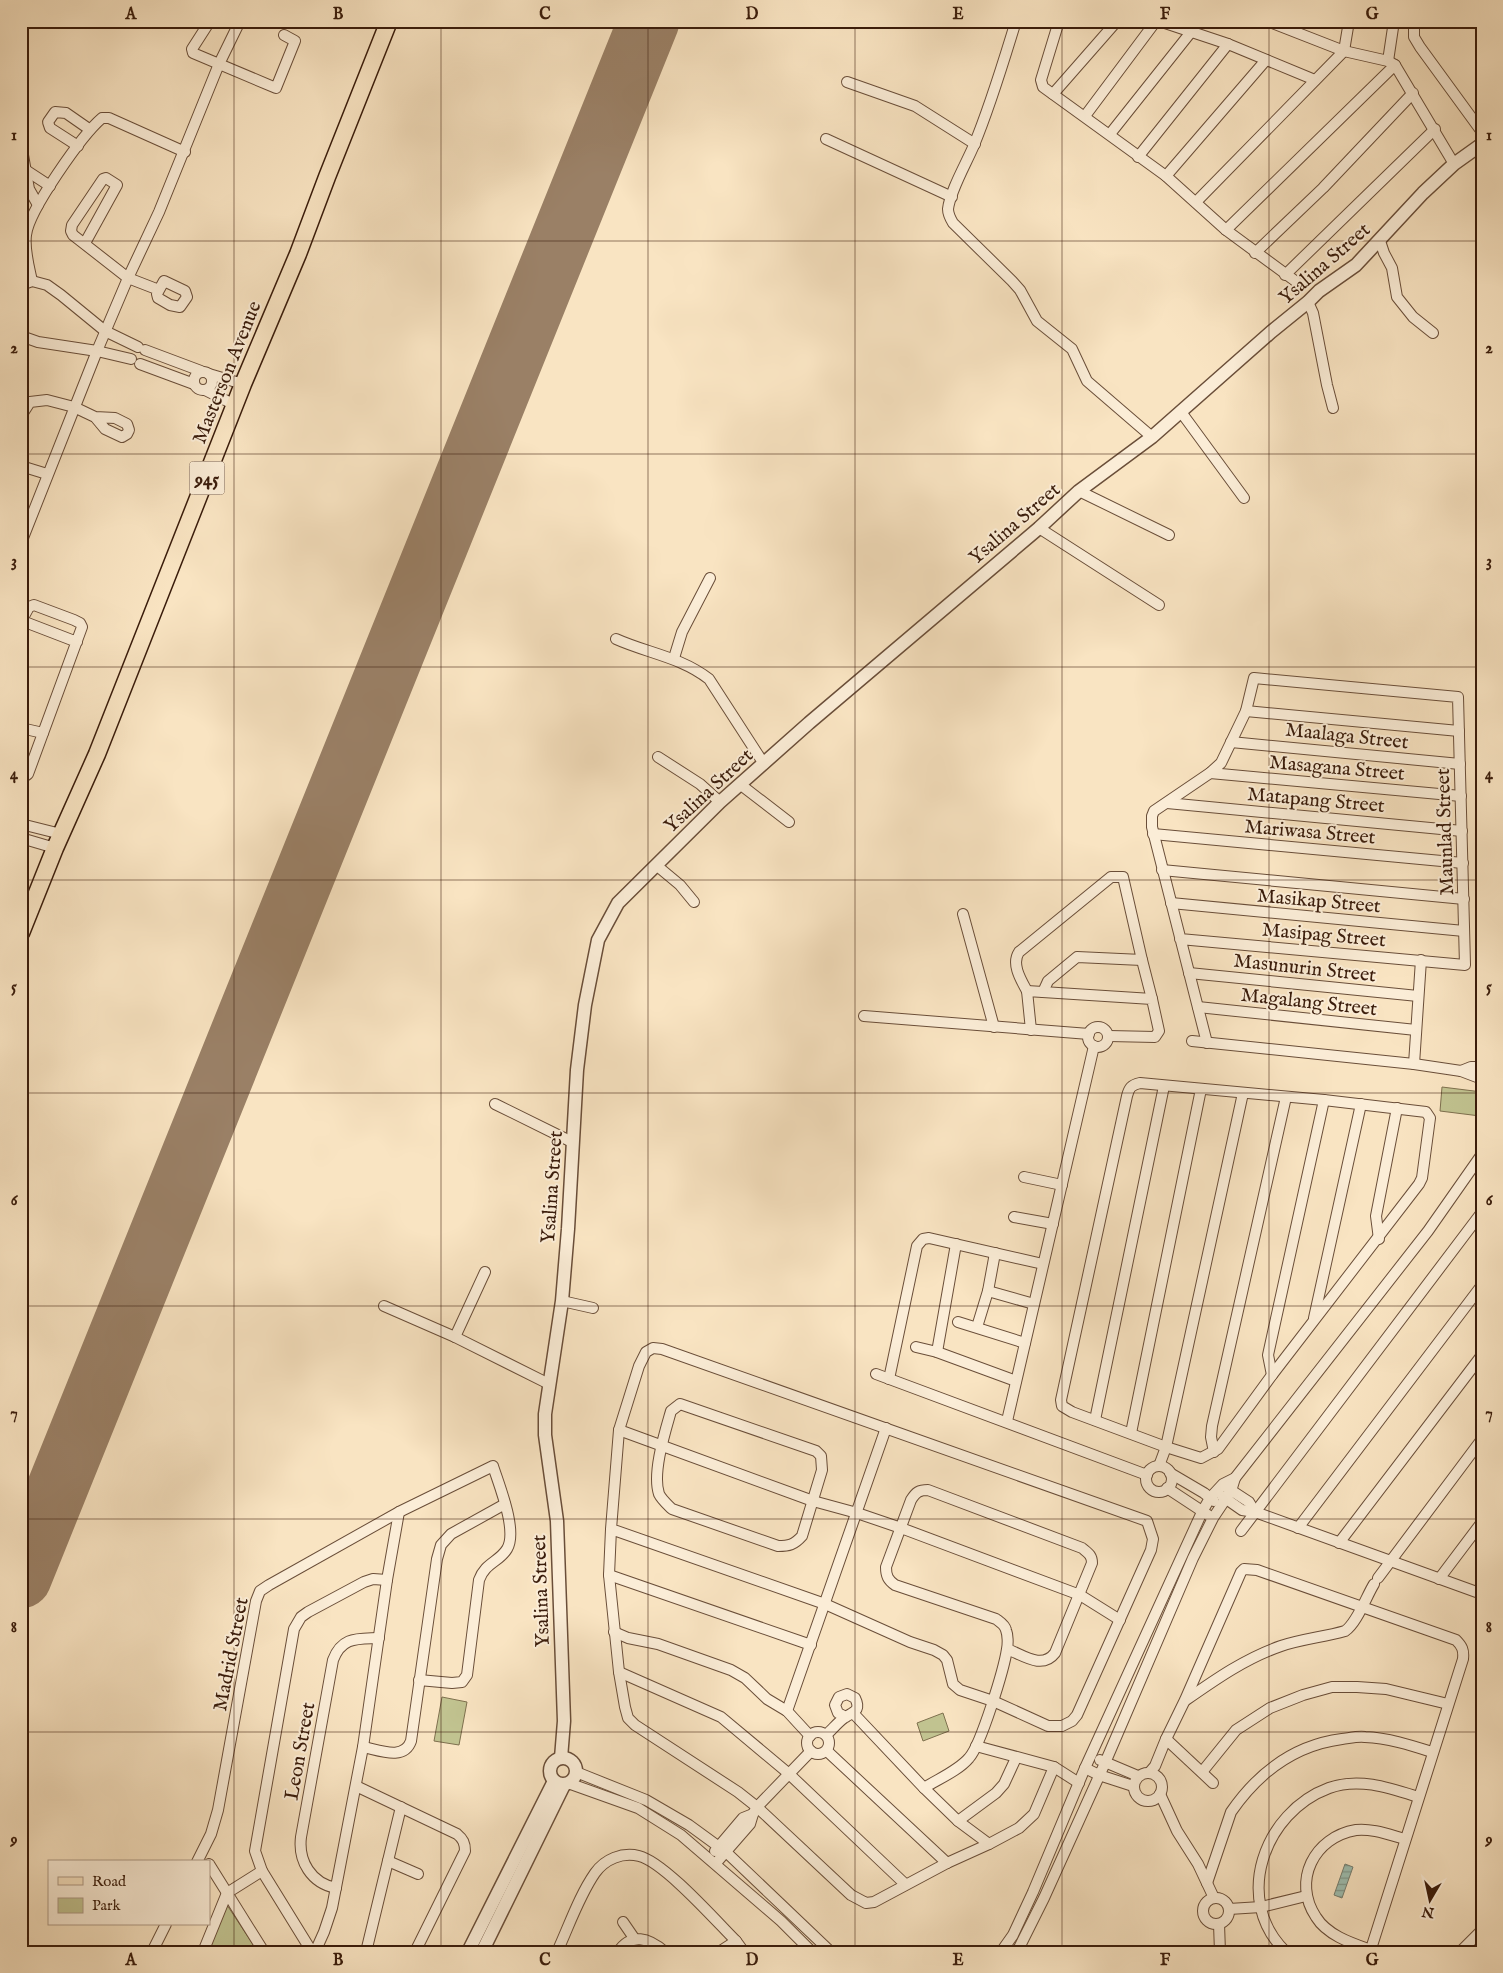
<svg xmlns="http://www.w3.org/2000/svg" width="1503" height="1973" font-family="'IM FELL English',serif">
<defs>
<pattern id="water-rules" width="6" height="5" patternUnits="userSpaceOnUse" patternTransform="scale(1.25)"><rect width="6" height="5" fill="#9ebfb1"/><path d="M0 2.5h6" fill="none" stroke="#829a8e"/></pattern>
</defs>
<rect width="100%" height="100%" fill="#f9e4c2"/>
<filter id="stains"><feTurbulence type="fractalNoise" baseFrequency=".004" numOctaves="4"/><feColorMatrix values="0 0 0 0 .2 0 0 0 0 .09 0 0 0 0 .02 0 0 0 .5 -.17"/></filter>
<radialGradient id="worn" r=".72"><stop offset=".6" stop-color="#630" stop-opacity="0"/><stop offset="1" stop-color="#630" stop-opacity=".3"/></radialGradient>
<g fill="#c1c390" stroke="#7e704e">
<polygon points="1442,1087 1482,1092 1480,1116 1440,1111"/>
<polygon points="442,1697 467,1702 459,1745 434,1741"/>
<polygon points="943,1713 949,1731 923,1741 917,1723"/>
<polygon points="227,1905 258,1952 208,1952"/>
</g>
<polygon fill="url(#water-rules)" stroke="#767e6f" points="1345,1864 1353,1867 1342,1898 1334,1895"/>
<g fill="none" stroke-linecap="round" stroke-linejoin="round">
<polyline stroke="#9a8066" stroke-width="61" points="21,1578 649,21"/>
<g stroke="#6a4e39" stroke-width="12">
<g id="minor">
<polyline points="210,21 192,49 193,53 276,88 295,41 284,35"/>
<path d="M1016 21C1003 63 991 104 974 145 967 162 950 191 948 209 948 214 950 218 953 223L1012 281 1020 290 1037 321 1072 349 1087 381 1152 437"/>
<polyline points="1059,21 1041,80 1043,87 1166,176 1226,230 1298,283"/>
<polyline points="1159,21 1228,44 1315,80"/>
<polyline points="1267,21 1344,51 1388,61 1395,65 1454,164"/>
<polyline points="1414,21 1414,37 1420,47 1482,132"/>
<polyline points="1388,61 1394,21"/>
<polyline points="847,82 915,106 975,144"/>
<polyline points="1053,94 1117,21"/>
<polyline points="1085,116 1156,21"/>
<polyline points="1110,134 1191,32"/>
<polyline points="826,139 952,197"/>
<polyline points="78,146 50,128 48,122 55,112 66,113 89,129"/>
<polyline points="23,155 29,189 38,205"/>
<polyline points="1138,157 1228,44"/>
<polyline points="24,169 50,186"/>
<polyline points="1166,176 1266,60"/>
<polyline points="1196,202 1344,51 1349,21"/>
<polyline points="1226,230 1395,65"/>
<polyline points="1380,241 1384,253 1392,268 1397,297 1413,317 1433,333"/>
<polyline points="85,243 117,185 106,178 103,179 72,225 71,231 73,235 128,278 159,290 157,294 158,298 170,305 180,307 187,297 185,291 164,281 159,290"/>
<polyline points="1255,253 1323,188 1413,93"/>
<polyline points="1285,275 1435,129"/>
<path d="M32 281C29 267 24 250 26 235 29 210 82 135 102 118H109L185 152"/>
<polyline points="21,285 32,281 47,285 61,295 105,331 138,347"/>
<polyline points="1308,302 1313,313 1327,385 1333,408"/>
<polyline points="21,336 38,342 97,351 131,359"/>
<polyline points="145,350 201,371"/>
<polyline points="140,364 194,384"/>
<circle cx="203" cy="381" r="9"/>
<polyline points="209,374 243,384"/>
<polyline points="205,390 235,405"/>
<polyline points="1181,412 1244,498"/>
<polyline points="21,416 30,402 47,400 74,407 95,417 105,429 122,437 127,434 129,430 127,424 115,418 95,417"/>
<polyline points="21,466 47,474"/>
<polyline points="1079,491 1169,535"/>
<polyline points="1039,528 1159,605"/>
<polyline points="21,543 97,351 128,278 159,212 219,64 240,21"/>
<path d="M616 639C647 653 681 657 709 679L764 764"/>
<polyline points="674,658 682,632 710,578"/>
<polyline points="1246,711 1459,731"/>
<polyline points="21,728 43,733"/>
<polyline points="1231,742 1460,764"/>
<polyline points="658,757 700,784 720,802"/>
<polyline points="1210,773 1461,796"/>
<polyline points="21,779 28,774 82,627 80,623 74,620 34,605 29,607 23,618 25,622 77,642"/>
<polyline points="741,785 789,822"/>
<polyline points="1167,803 1462,831"/>
<polyline points="21,824 61,834"/>
<polyline points="1153,834 1463,863"/>
<polyline points="21,838 55,848"/>
<polyline points="656,865 680,885 694,902"/>
<polyline points="1162,870 1464,899"/>
<polyline points="1171,903 1464,931"/>
<polyline points="963,914 994,1027"/>
<polyline points="1180,939 1465,965 1458,697 1254,678 1246,711 1221,763 1210,773 1154,811 1152,816 1152,827 1207,1043"/>
<polyline points="1142,960 1152,999"/>
<polyline points="1189,973 1418,996"/>
<path d="M1027 991C1021 980 1011 964 1019 952L1111 877H1123L1142 960 1077 957 1048 981 1043 992"/>
<polyline points="1198,1007 1416,1030"/>
<polyline points="864,1016 1089,1034"/>
<circle cx="1098" cy="1037" r="10"/>
<polyline points="1031,1030 1027,991 1152,999 1159,1031 1155,1037 1109,1036"/>
<polyline points="1192,1041 1414,1064 1461,1071 1482,1079"/>
<polyline points="1414,1064 1421,960"/>
<polyline points="1461,1071 1471,1067 1482,1067"/>
<path d="M1140 1083 1324 1100 1426 1112 1430 1118 1422 1178 1419 1184 1272 1375 1218 1449 1201 1458 1166 1447 1072 1412 1062 1406 1061 1400 1127 1096C1129 1088 1131 1085 1140 1083Z"/>
<polyline points="495,1104 572,1142"/>
<polyline points="1024,1177 1062,1185"/>
<polyline points="1014,1217 1053,1224"/>
<polyline points="1379,1239 1376,1216 1397,1108"/>
<polyline points="988,1291 1034,1304"/>
<polyline points="562,1301 593,1308"/>
<polyline points="384,1306 455,1337 549,1384"/>
<polyline points="1314,1318 1361,1104"/>
<polyline points="958,1322 1025,1343"/>
<polyline points="977,1327 988,1291 995,1253"/>
<polyline points="455,1337 485,1272"/>
<polyline points="916,1347 937,1352 1016,1381"/>
<polyline points="937,1352 956,1244"/>
<polyline points="876,1374 1147,1475"/>
<polyline points="1272,1375 1268,1355 1324,1100"/>
<polyline points="889,1379 917,1246 923,1239 929,1238 1043,1264"/>
<path d="M680 1404 816 1451 821 1456 822 1470 802 1536C794 1545 789 1546 778 1546L672 1509C667 1504 662 1500 659 1494 652 1473 665 1432 671 1411Z"/>
<polyline points="1095,1420 1164,1086"/>
<polyline points="1007,1421 1094,1046"/>
<polyline points="619,1430 813,1501 857,1513 901,1528 1080,1595 1120,1620"/>
<polyline points="1131,1433 1201,1089"/>
<polyline points="1214,1452 1211,1437 1212,1426 1286,1097"/>
<polyline points="1159,1466 1166,1447 1243,1093"/>
<circle cx="1159" cy="1479" r="13"/>
<polyline points="1170,1473 1204,1493 1214,1501"/>
<polyline points="1226,1487 1249,1502 1255,1512"/>
<polyline points="1167,1488 1208,1515"/>
<polyline points="1222,1496 1242,1510 1255,1512 1482,1594"/>
<polyline points="1298,1528 1482,1285"/>
<polyline points="611,1529 825,1604 910,1642 934,1650 943,1655 947,1660 953,1684 960,1690 993,1701 1048,1726 1062,1726 1072,1721 1077,1715 1151,1550 1153,1539 1147,1521 662,1349 653,1348 646,1352 639,1366 619,1430 611,1529 609,1575 619,1672 625,1707 628,1718 635,1725 738,1792 757,1807 851,1895 866,1903 874,1902 947,1863 989,1844 1019,1828 1034,1814 1054,1767"/>
<polyline points="1241,1531 1482,1212"/>
<polyline points="1339,1543 1482,1355"/>
<polyline points="609,1575 811,1645"/>
<polyline points="1378,1578 1482,1439"/>
<polyline points="1439,1579 1482,1522"/>
<polyline points="614,1632 628,1638 658,1644 731,1670 745,1678 767,1699 787,1711 810,1736"/>
<polyline points="619,1672 721,1717 788,1773 905,1884"/>
<path d="M1186 1700C1216 1679 1246 1658 1281 1646 1302 1639 1324 1637 1345 1631 1357 1623 1366 1597 1374 1584"/>
<polyline points="787,1711 886,1428"/>
<polyline points="854,1714 924,1788 958,1821 989,1844"/>
<circle cx="818" cy="1743" r="11"/>
<path d="M826 1735C832 1730 837 1723 844 1718 852 1712 862 1712 855 1698L847 1694 839 1697 835 1705 838 1713 846 1717"/>
<path d="M1166 1739 1185 1700 1241 1572 1244 1569 1257 1570 1456 1640C1462 1646 1464 1650 1463 1659L1370 1952"/>
<polyline points="976,1746 1054,1767 1079,1783"/>
<path d="M363 1747C379 1750 404 1761 411 1741L437 1559 441 1545 451 1534 505 1504"/>
<polyline points="827,1751 947,1863"/>
<polyline points="1100,1760 1138,1776"/>
<polyline points="1085,1768 1099,1775 1133,1786"/>
<polyline points="576,1772 646,1800 689,1825 726,1852 831,1952"/>
<polyline points="1202,1772 1236,1730 1270,1708 1303,1695 1332,1687 1357,1687 1386,1689 1448,1704"/>
<circle cx="1148" cy="1787" r="14"/>
<polyline points="1149,1773 1155,1766 1166,1739 1213,1783"/>
<polyline points="568,1783 638,1808 681,1835 781,1921 812,1952"/>
<path d="M356 1786 457 1834C463 1839 465 1843 465 1851L415 1952"/>
<path d="M924 1788C938 1779 958 1771 969 1758 981 1745 1004 1669 1007 1649 1008 1644 1008 1635 1006 1630 1005 1625 1000 1622 996 1619L895 1585C888 1580 886 1576 886 1567L911 1500C916 1492 919 1490 928 1490L1082 1548C1088 1553 1092 1555 1092 1563L1055 1653C1042 1670 1023 1655 1007 1649"/>
<polyline points="1160,1794 1177,1831 1198,1864 1214,1898"/>
<polyline points="958,1821 996,1793 1004,1784 1016,1758"/>
<polyline points="715,1851 743,1818 753,1814"/>
<polyline points="388,1861 418,1874"/>
<path d="M197 1862 211 1834 218 1810 256 1601 260 1591 269 1585 399 1512 493 1466C499 1485 518 1531 507 1549 499 1562 485 1563 479 1580L467 1675 462 1682 452 1683 419 1680"/>
<polyline points="716,1863 750,1824 753,1814 757,1807 811,1751"/>
<polyline points="209,1864 264,1952"/>
<path d="M1207 1883 1231 1812C1258 1773 1295 1745 1342 1739 1350 1738 1358 1736 1365 1737 1388 1738 1410 1745 1432 1752"/>
<path d="M336 1888C311 1883 298 1861 301 1837L333 1660C342 1636 358 1639 379 1638"/>
<circle cx="1216" cy="1911" r="13"/>
<polyline points="1229,1909 1261,1907 1306,1896"/>
<polyline points="623,1922 634,1938"/>
<polyline points="1219,1924 1220,1952"/>
<path d="M1371 1950C1351 1943 1327 1935 1316 1917 1292 1881 1314 1837 1356 1830 1371 1828 1390 1835 1405 1839"/>
<polyline points="152,1952 166,1924"/>
<polyline points="203,1952 227,1893 262,1871"/>
<polyline points="312,1952 262,1871 255,1851 294,1629 301,1617 308,1612 364,1582 373,1579 387,1580"/>
<polyline points="315,1952 324,1932 332,1908 363,1747 387,1580 399,1512"/>
<polyline points="366,1952 401,1807"/>
<path d="M557 1952C569 1926 579 1896 595 1873 605 1859 622 1852 639 1856 664 1862 716 1921 736 1941L744 1952"/>
<path d="M618 1952C631 1932 649 1938 665 1952"/>
<polyline points="719,1952 736,1941"/>
<polyline points="1001,1952 1013,1935 1033,1892 1085,1768 1202,1512 1210,1498 1223,1484 1235,1478 1428,1231 1482,1154"/>
<polyline points="1017,1952 1044,1898 1105,1763 1193,1558 1213,1518 1231,1491 1235,1478"/>
<path d="M1286 1952C1232 1900 1264 1812 1329 1788 1359 1777 1390 1788 1418 1797"/>
<polyline points="1460,1952 1482,1930"/>
</g>
</g>
<g stroke="#6a4e39" stroke-width="15">
<g id="tertiary">
<circle cx="563" cy="1771" r="13"/>
<polyline points="561,1758 564,1721 557,1521 545,1435 545,1414 562,1301 568,1229 577,1070 585,1005 598,940 618,903 720,802 809,723 1039,528 1079,491 1152,437 1271,332 1308,302 1319,291 1356,265 1423,193 1454,164 1482,144"/>
<polyline points="468,1952 554,1781"/>
<polyline points="482,1952 564,1785"/>
</g>
</g>
<g stroke="#3a1c0b" stroke-width="19">
<polyline id="primary" points="21,933 55,848 97,754 243,384 298,254 327,177 389,21"/>
</g>
<use href="#minor" stroke="#fbedd7" stroke-width="10"/>
<use href="#tertiary" stroke="#fbedd7" stroke-width="12"/>
<use href="#primary" stroke="#f9e4c2" stroke-width="16"/>
</g>
<path fill="none" stroke="#3a1c0b" stroke-width="1" stroke-opacity="0.55" d="M234 21V1952M441 21V1952M648 21V1952M855 21V1952M1062 21V1952M1269 21V1952M21 241H1482M21 454H1482M21 667H1482M21 880H1482M21 1093H1482M21 1306H1482M21 1519H1482M21 1732H1482"/>
<g text-anchor="middle" stroke-width="4" stroke-linejoin="round" paint-order="stroke">
<rect fill="#fbedd7" stroke="#745b48" stroke-width="1" x="189.5" y="461.5" width="35" height="33" rx="4"/>
<g font-size="19" font-weight="bold" fill="#3a1c0b">
<text x="207" y="485">945</text>
</g>
<g font-size="20" fill="#3a1c0b" stroke="#fbedd7">
<text transform="translate(1324 263) rotate(-41)" y="7">Ysalina Street</text>
<text transform="translate(226 372) rotate(-68)" y="7">Masterson Avenue</text>
<text transform="translate(1014 523) rotate(-41)" y="7">Ysalina Street</text>
<text transform="translate(1347 735) rotate(6)" y="7">Maalaga Street</text>
<text transform="translate(1337 767) rotate(5)" y="7">Masagana Street</text>
<text transform="translate(708 790) rotate(-43)" y="7">Ysalina Street</text>
<text transform="translate(1316 799) rotate(5)" y="7">Matapang Street</text>
<text transform="translate(1310 831) rotate(5)" y="7">Mariwasa Street</text>
<text transform="translate(1444 832) rotate(-92)" y="7">Maunlad Street</text>
<text transform="translate(1319 900) rotate(5)" y="7">Masikap Street</text>
<text transform="translate(1324 934) rotate(5)" y="7">Masipag Street</text>
<text transform="translate(1305 967) rotate(6)" y="7">Masunurin Street</text>
<text transform="translate(1309 1001) rotate(6)" y="7">Magalang Street</text>
<text transform="translate(551 1187) rotate(-86)" y="7">Ysalina Street</text>
<text transform="translate(540 1591) rotate(-92)" y="7">Ysalina Street</text>
<text transform="translate(230 1654) rotate(-79)" y="7">Madrid Street</text>
<text transform="translate(299 1751) rotate(-80)" y="7">Leon Street</text>
</g>
</g>
<rect width="1503" height="1973" fill="none" stroke="#f9e4c2" stroke-width="55"/>
<rect x="48" y="1860" width="162" height="65" fill="#fbedd7" stroke="#ae9985"/>
<rect x="58" y="1877" width="25" height="8" fill="#f9e4c2" stroke="#ae9985"/>
<text x="92" y="1886" font-size="15" fill="#3a1c0b">Road</text>
<rect x="58" y="1898" width="25" height="15" fill="#c1c390" stroke="#ae9985"/>
<text x="92" y="1910" font-size="15" fill="#3a1c0b">Park</text>
<g transform="translate(1430 1900) rotate(189)" stroke="#fbedd7" stroke-width="4" paint-order="stroke">
<path d="M0-4L9 19L0 12L-9 19Z" fill="#3a1c0b"/>
<text y="-8" font-size="14" font-weight="bold" text-anchor="middle" fill="#3a1c0b">N</text>
</g>
<rect x="28" y="28" width="1448" height="1918" fill="none" stroke="#3a1c0b" stroke-width="2"/>
<g font-size="16" text-anchor="middle" font-weight="bold" fill="#3a1c0b">
<text x="131" y="19">A</text>
<text x="338" y="19">B</text>
<text x="545" y="19">C</text>
<text x="752" y="19">D</text>
<text x="958" y="19">E</text>
<text x="1165" y="19">F</text>
<text x="1372" y="19">G</text>
<text x="14" y="140">1</text>
<text x="1489" y="140">1</text>
<text x="14" y="353">2</text>
<text x="1489" y="353">2</text>
<text x="14" y="566">3</text>
<text x="1489" y="566">3</text>
<text x="14" y="779">4</text>
<text x="1489" y="779">4</text>
<text x="14" y="992">5</text>
<text x="1489" y="992">5</text>
<text x="14" y="1205">6</text>
<text x="1489" y="1205">6</text>
<text x="14" y="1418">7</text>
<text x="1489" y="1418">7</text>
<text x="14" y="1632">8</text>
<text x="1489" y="1632">8</text>
<text x="14" y="1845">9</text>
<text x="1489" y="1845">9</text>
<text x="131" y="1965">A</text>
<text x="338" y="1965">B</text>
<text x="545" y="1965">C</text>
<text x="752" y="1965">D</text>
<text x="958" y="1965">E</text>
<text x="1165" y="1965">F</text>
<text x="1372" y="1965">G</text>
</g>
<rect width="100%" height="100%" filter="url(#stains)"/>
<rect width="100%" height="100%" fill="url(#worn)"/>
</svg>
